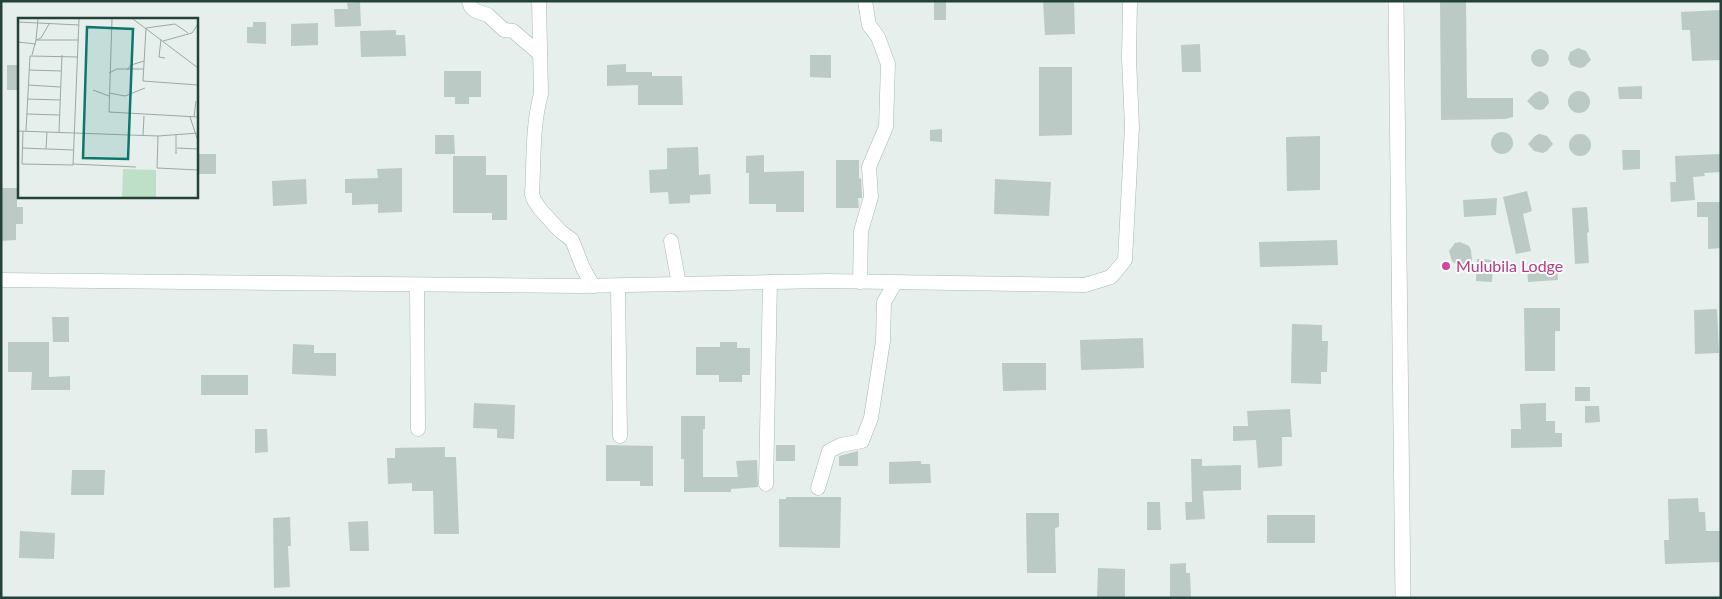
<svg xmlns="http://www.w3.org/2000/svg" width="1722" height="599" font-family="Lato,sans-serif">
<rect width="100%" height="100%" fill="#e6efeb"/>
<g fill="#bbcac4">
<rect x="934" y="1" width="12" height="19"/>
<polygon points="1043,1 1074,1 1075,34 1045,35"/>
<polygon points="1440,1 1466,1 1467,98 1513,98 1513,117 1505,119 1441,120"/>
<polygon points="360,2 361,26 335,27 334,9 348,9 347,3"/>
<polygon points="1721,10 1721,60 1692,61 1690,30 1682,30 1681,12"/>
<polygon points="253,22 266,22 266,44 247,43 247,27 253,27"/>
<polygon points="318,23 318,45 291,46 291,24"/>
<polygon points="396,30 396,35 405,35 406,56 361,57 360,31"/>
<polygon points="1200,44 1201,72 1182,72 1181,45"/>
<polygon points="1578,48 1586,51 1591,60 1584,67 1579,68 1571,65 1568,59 1570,52"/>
<circle cx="1540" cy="58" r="9"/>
<polygon points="810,55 831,55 831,78 810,77"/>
<polygon points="626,64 626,72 652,72 652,76 682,76 683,105 638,105 638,85 607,86 607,65"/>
<rect x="7" y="65" width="12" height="25"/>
<polygon points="1039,67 1072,67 1072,135 1039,136"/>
<polygon points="444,71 481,71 481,97 469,97 469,104 455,104 455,97 444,97"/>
<polygon points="1642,86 1642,99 1619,99 1618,87"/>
<circle cx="1579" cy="102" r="11"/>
<polygon points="1540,91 1544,93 1548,96 1549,103 1544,109 1540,110 1535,109 1527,101 1535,93"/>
<polygon points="942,129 942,142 930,141 930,130"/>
<circle cx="1502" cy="143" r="11"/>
<polygon points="1539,134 1547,136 1553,144 1547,151 1543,153 1534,151 1528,144 1535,136"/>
<circle cx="1580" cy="145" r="11"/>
<polygon points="435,135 454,135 455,154 435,154"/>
<polygon points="1320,136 1320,190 1287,191 1286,137"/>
<polygon points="698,147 699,175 710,174 711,194 690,195 690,203 669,204 668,192 650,193 649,170 667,169 667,148"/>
<polygon points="1622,150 1640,150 1640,169 1623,170"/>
<rect x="196" y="154" width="20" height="20"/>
<polygon points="1721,154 1721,172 1704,173 1705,176 1693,177 1695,200 1671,202 1670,182 1676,182 1675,156"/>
<polygon points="764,155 764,172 804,171 804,212 776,212 776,204 749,204 749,173 746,173 746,156"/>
<polygon points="453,156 486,156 486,175 507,175 507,220 492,220 492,213 453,213"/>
<polygon points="836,160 859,160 859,178 861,179 862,196 862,198 858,198 859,208 836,208"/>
<polygon points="402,168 402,212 378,213 378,204 352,205 352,193 345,193 345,179 378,178 377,169"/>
<polygon points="306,179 307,204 273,206 272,181"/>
<polygon points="995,179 1051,182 1049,216 994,214"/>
<polygon points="1,188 17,188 17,207 23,207 23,224 16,224 16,240 1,241"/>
<polygon points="1527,191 1532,211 1523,214 1531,251 1516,254 1503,197"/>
<polygon points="1497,198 1496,215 1464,217 1463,200"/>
<polygon points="1697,202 1721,202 1721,248 1708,249 1708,217 1697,217"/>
<polygon points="1587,207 1589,232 1587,233 1589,263 1575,264 1572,208"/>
<polygon points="1337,240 1338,265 1260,267 1259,242"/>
<polygon points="1460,242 1469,246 1471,250 1472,262 1461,265 1456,264 1452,261 1449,251 1455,243"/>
<polygon points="1477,259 1493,260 1492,282 1476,281"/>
<polygon points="1557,265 1558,280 1528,282 1527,267"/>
<polygon points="1524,308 1560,308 1560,331 1555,331 1555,371 1525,371"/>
<polygon points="1717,309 1719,353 1695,354 1694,310"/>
<polygon points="52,317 69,317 69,342 53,342"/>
<polygon points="1292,324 1322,325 1322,341 1328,341 1327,372 1321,372 1321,384 1291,383"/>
<polygon points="1143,338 1144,368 1081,370 1080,340"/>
<polygon points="8,342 49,342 49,377 70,376 70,390 31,390 32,372 8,372"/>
<polygon points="720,342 737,342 737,348 750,348 750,375 742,375 742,382 719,382 719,375 696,375 696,347 720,347"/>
<polygon points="293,344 314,345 314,353 336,353 336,376 292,374"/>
<polygon points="1002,363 1046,363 1046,390 1003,391"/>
<rect x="201" y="375" width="47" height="20"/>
<rect x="1575" y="387" width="15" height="14"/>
<polygon points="474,403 515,405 514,439 497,438 497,429 473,428"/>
<polygon points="1546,403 1546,421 1555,421 1555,433 1562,433 1562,447 1511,448 1511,429 1521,429 1520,404"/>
<polygon points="1585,406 1599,406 1600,422 1585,423"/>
<polygon points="1290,409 1292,437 1282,437 1282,466 1258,468 1256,440 1233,441 1233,426 1248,426 1247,411"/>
<polygon points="681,416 705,416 705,429 703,429 703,477 738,477 736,461 757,460 758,487 731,489 731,492 684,492 684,459 681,459"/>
<polygon points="255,429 267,429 268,452 255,453"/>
<polygon points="606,445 653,446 653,486 640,486 640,481 606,481"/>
<rect x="776" y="445" width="19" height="16"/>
<polygon points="445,447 445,457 456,457 459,534 434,534 433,491 412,491 412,483 388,484 387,458 395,458 395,448"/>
<polygon points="858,451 858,466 839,466 839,456"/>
<polygon points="1191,459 1202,459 1202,466 1241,465 1241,490 1203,491 1205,519 1186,520 1185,502 1192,502"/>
<polygon points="921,461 921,464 930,464 931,483 889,484 889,462"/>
<polygon points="72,470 105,470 104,495 71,495"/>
<polygon points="786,497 841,497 840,548 779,547 779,499 786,499"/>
<polygon points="1698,498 1699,512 1705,512 1706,531 1721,531 1721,562 1665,564 1664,540 1669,540 1668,499"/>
<polygon points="1147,502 1160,502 1161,530 1147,530"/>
<polygon points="1026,513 1059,513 1059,527 1055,528 1056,573 1027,573"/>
<rect x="1267" y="515" width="48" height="28"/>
<polygon points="290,517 291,546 288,546 290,587 274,588 273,518"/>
<polygon points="368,521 369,551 350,551 348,522"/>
<polygon points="20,531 55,533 54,559 19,558"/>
<polygon points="1186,563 1186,573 1190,573 1191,598 1170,598 1170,564"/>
<polygon points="1098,568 1125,569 1125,598 1097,598"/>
</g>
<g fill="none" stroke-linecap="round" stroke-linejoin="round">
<g stroke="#a8b8b2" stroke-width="15">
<g id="minor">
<polyline points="469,1 471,7 476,11 488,15 504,30 513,31 540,54"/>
<path d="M539 1 541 94C532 126 534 161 532 194L534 200 540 209 560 231 572 240 583 268 593 286"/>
<polyline points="671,241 679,284"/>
<polyline points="1,280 579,286 827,281 1085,285 1111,277 1125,260 1132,127 1129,58 1130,1"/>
<polyline points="860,282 861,231 871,197 869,167 886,127 888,64 878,37 869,25 865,1"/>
<polyline points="417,285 418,429"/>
<polyline points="618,286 620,436"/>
<polyline points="766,484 770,282"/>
<polyline points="818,488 829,451 841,445 862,441 871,418 883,341 884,302 895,283"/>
</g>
</g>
<g stroke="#a8b8b2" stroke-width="16">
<polyline id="tertiary" points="1396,1 1403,598"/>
</g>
<use href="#minor" stroke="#fff" stroke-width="14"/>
<use href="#tertiary" stroke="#fff" stroke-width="15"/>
</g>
<circle fill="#d1479c" stroke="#f7fbf9" stroke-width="2" cx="1446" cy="266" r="5"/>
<g text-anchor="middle" stroke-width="4" stroke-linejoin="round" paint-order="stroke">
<g font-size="16" fill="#b23c85" stroke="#f7fbf9" text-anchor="start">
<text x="1456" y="272">Mulubila Lodge</text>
</g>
</g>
<g transform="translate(18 18)">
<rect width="180" height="180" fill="#e6efeb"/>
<path d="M105 151 138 152V179H104Z" fill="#bfe0c8"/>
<path fill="none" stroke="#98aaa4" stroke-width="1" d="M20 1 18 22H61M94 1 91 94 180 99M115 1 180 50M0 4 61 7M170 15 157 6 128 10 125 63 180 67M143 21 141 39 147 40M145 23 174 15 180 6M0 24 18 26M14 37 18 22 23 20 31 6M11 52 43 53M109 52 113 47 126 43M91 55 99 51H126M10 67 42 69M75 72 91 78M91 75 107 78 127 70M10 81 42 82M9 96 41 97M172 99 180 123M176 99 178 83M0 113 140 118 180 115M5 113 4 146 55 147 61 1M8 113 12 38 60 39M41 114 44 37M125 117 126 98M140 118 139 150 180 152M4 130 55 132M159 130 180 131M28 131 29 114M158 136V117M55 146 118 149"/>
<path fill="#0f766e" fill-opacity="0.15" stroke="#0f766e" stroke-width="2.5" d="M69 9 115 11 110 141 65 140Z"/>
<rect width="180" height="180" fill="none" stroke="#24423a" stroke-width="2.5"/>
</g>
<rect width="1722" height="599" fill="none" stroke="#24423a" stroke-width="5"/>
</svg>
